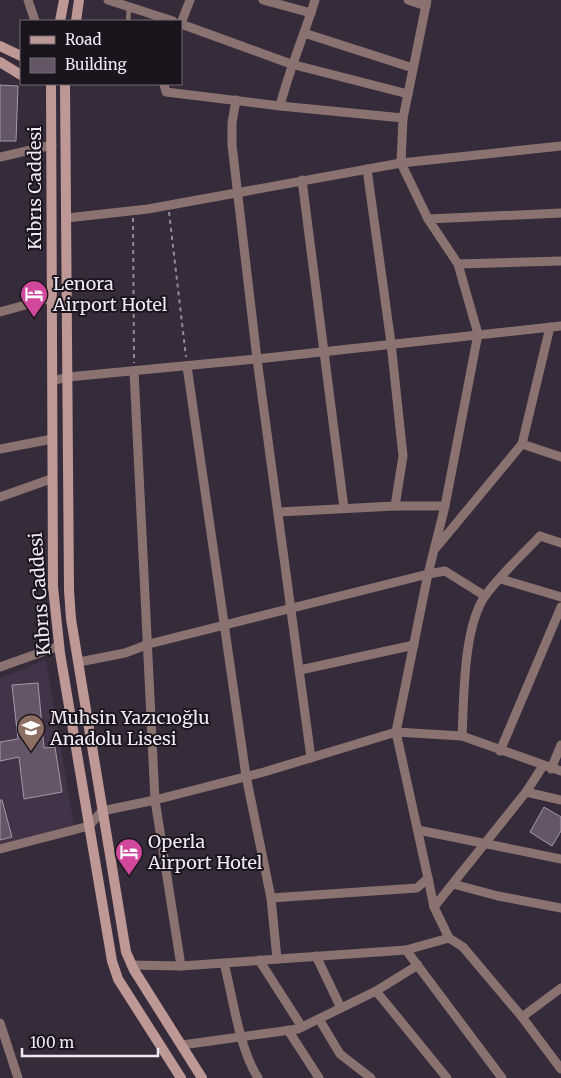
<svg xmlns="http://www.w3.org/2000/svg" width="561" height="1078" font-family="Merriweather,serif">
<rect width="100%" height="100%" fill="#362b3a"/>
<polygon fill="#423348" points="46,660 74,826 0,845 0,678"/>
<g fill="#645666" stroke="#a697a9">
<polygon points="0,85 18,86 16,141 0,141"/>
<polygon points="38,683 44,748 55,747 62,792 24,799 19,757 0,761 0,742 18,739 12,685"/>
<polygon points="0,800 2,800 12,837 0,840"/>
<polygon points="544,807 561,817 561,831 552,846 530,832"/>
</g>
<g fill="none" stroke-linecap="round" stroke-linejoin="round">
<g stroke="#948b97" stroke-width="2" stroke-dasharray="4 4" stroke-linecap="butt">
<polyline points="169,212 186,357"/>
<polyline points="133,218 134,363"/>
</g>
<polyline stroke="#8a7270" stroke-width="4.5" points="128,21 129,8"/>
<g stroke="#8a7270" stroke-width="9">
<polyline points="28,0 35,21"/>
<polyline points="108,0 173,21"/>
<polyline points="263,0 311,13"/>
<polyline points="408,0 426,6"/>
<polyline points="181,23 190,0"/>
<polyline points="304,33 413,68"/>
<polyline points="164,84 166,92 280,106 403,118 408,94 291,64 181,24"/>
<polyline points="408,94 427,0"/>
<polyline points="236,100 232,123 232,145 257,359 311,758"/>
<path d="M280 106C289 70 304 36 315 0"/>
<polyline points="0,157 52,145"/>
<polyline points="367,169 391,343 403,456 395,506"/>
<polyline points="302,180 344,508"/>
<polyline points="67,218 148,209 401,163 561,146"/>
<polyline points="428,219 561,213"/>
<polyline points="458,264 561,261"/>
<polyline points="0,312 51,298"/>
<polyline points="187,366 246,776 271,898 277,959"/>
<polyline points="134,371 155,800 181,966"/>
<polyline points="52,381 68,377 257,359 561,326"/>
<polyline points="522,444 561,457"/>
<polyline points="0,449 52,439"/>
<polyline points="0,497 51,479"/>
<polyline points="279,512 395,506 445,506"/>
<polyline points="435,549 522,444 550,327"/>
<polyline points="501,579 561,597"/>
<polyline points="79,662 125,653 149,644 428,574 445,506 478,334 458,264 428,219 401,163 403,118"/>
<polyline points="0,667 59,646"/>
<polyline points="300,670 414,645"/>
<path d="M462 736C464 698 463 628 485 596 500 575 522 555 540 536L561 543"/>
<polyline points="500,751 561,607"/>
<polyline points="551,769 561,745"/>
<polyline points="526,792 561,800"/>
<polyline points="418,830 561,859"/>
<polyline points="0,849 89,826 102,811 155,800 264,772 396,732 462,736 561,771"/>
<polyline points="453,884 498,896 561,908"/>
<polyline points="271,898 417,888 428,878 396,732 428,574 445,571 485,596"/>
<polyline points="434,907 526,792 543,766"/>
<polyline points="449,938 463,947 522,1017 561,1069"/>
<polyline points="406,950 449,938 434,907 428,878"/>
<polyline points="316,956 341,1008"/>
<polyline points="259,960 302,1027"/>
<path d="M224 963C233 998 239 1048 258 1078"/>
<polyline points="131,965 181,966 406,950 502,1078"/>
<polyline points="376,991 447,1078"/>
<polyline points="522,1017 561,988"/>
<polyline points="319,1019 340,1054 371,1078"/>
<polyline points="0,1023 18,1078"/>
<polyline points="288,1030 319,1078"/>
<polyline points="182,1045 298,1029 376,991 418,965"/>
</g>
<g stroke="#bd9894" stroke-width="10">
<polyline points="60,21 64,0"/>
<polyline points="76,21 79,0"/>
<polyline points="0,46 21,56"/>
<polyline points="0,62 21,75"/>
<polyline points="51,84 53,587 60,653 112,961 118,979 181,1078"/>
<polyline points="65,84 69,590 71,619 126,952 134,970 202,1078"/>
</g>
</g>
<defs>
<g id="hotel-pin" transform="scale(1.4375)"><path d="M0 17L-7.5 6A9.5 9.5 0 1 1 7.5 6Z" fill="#d1479c" stroke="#1a151c"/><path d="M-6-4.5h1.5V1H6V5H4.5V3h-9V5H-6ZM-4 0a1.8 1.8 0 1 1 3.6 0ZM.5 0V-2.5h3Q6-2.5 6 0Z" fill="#fff"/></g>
<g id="school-pin" transform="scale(1.4375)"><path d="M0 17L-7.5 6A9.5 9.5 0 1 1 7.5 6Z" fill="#8d6e63" stroke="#1a151c"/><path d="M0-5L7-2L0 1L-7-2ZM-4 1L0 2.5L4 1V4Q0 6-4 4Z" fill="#fff"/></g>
</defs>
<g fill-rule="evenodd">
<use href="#hotel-pin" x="34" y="294"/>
<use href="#school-pin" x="31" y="728"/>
<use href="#hotel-pin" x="129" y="852"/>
</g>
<g text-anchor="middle" stroke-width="4" stroke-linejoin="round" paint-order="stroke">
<g font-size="18" fill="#f0e9f3" stroke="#1a151c">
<text transform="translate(35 188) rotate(-90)" y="6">Kıbrıs Caddesi</text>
<text transform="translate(40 594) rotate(-94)" y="6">Kıbrıs Caddesi</text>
</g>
<g font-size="18" fill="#f0e9f3" stroke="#1a151c" text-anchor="start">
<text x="53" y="290">Lenora<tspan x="53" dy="21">Airport Hotel</tspan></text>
<text x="50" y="724">Muhsin Yazıcıoğlu<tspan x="50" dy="21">Anadolu Lisesi</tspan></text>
<text x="148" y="848">Operla<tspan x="148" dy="21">Airport Hotel</tspan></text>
</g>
</g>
<rect x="20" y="20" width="162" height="65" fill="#1a151c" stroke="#706a72"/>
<rect x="30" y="36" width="25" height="8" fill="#bd9894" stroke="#706a72"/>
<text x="65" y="45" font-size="15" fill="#f0e9f3">Road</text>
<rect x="30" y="58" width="25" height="15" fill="#645666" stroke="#706a72"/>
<text x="65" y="70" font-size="15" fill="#f0e9f3">Building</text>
<path d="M22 1048v8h136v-8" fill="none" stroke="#f0e9f3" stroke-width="2.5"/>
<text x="30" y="1048" font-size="15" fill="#f0e9f3" stroke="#1a151c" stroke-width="4" paint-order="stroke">100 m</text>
</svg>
